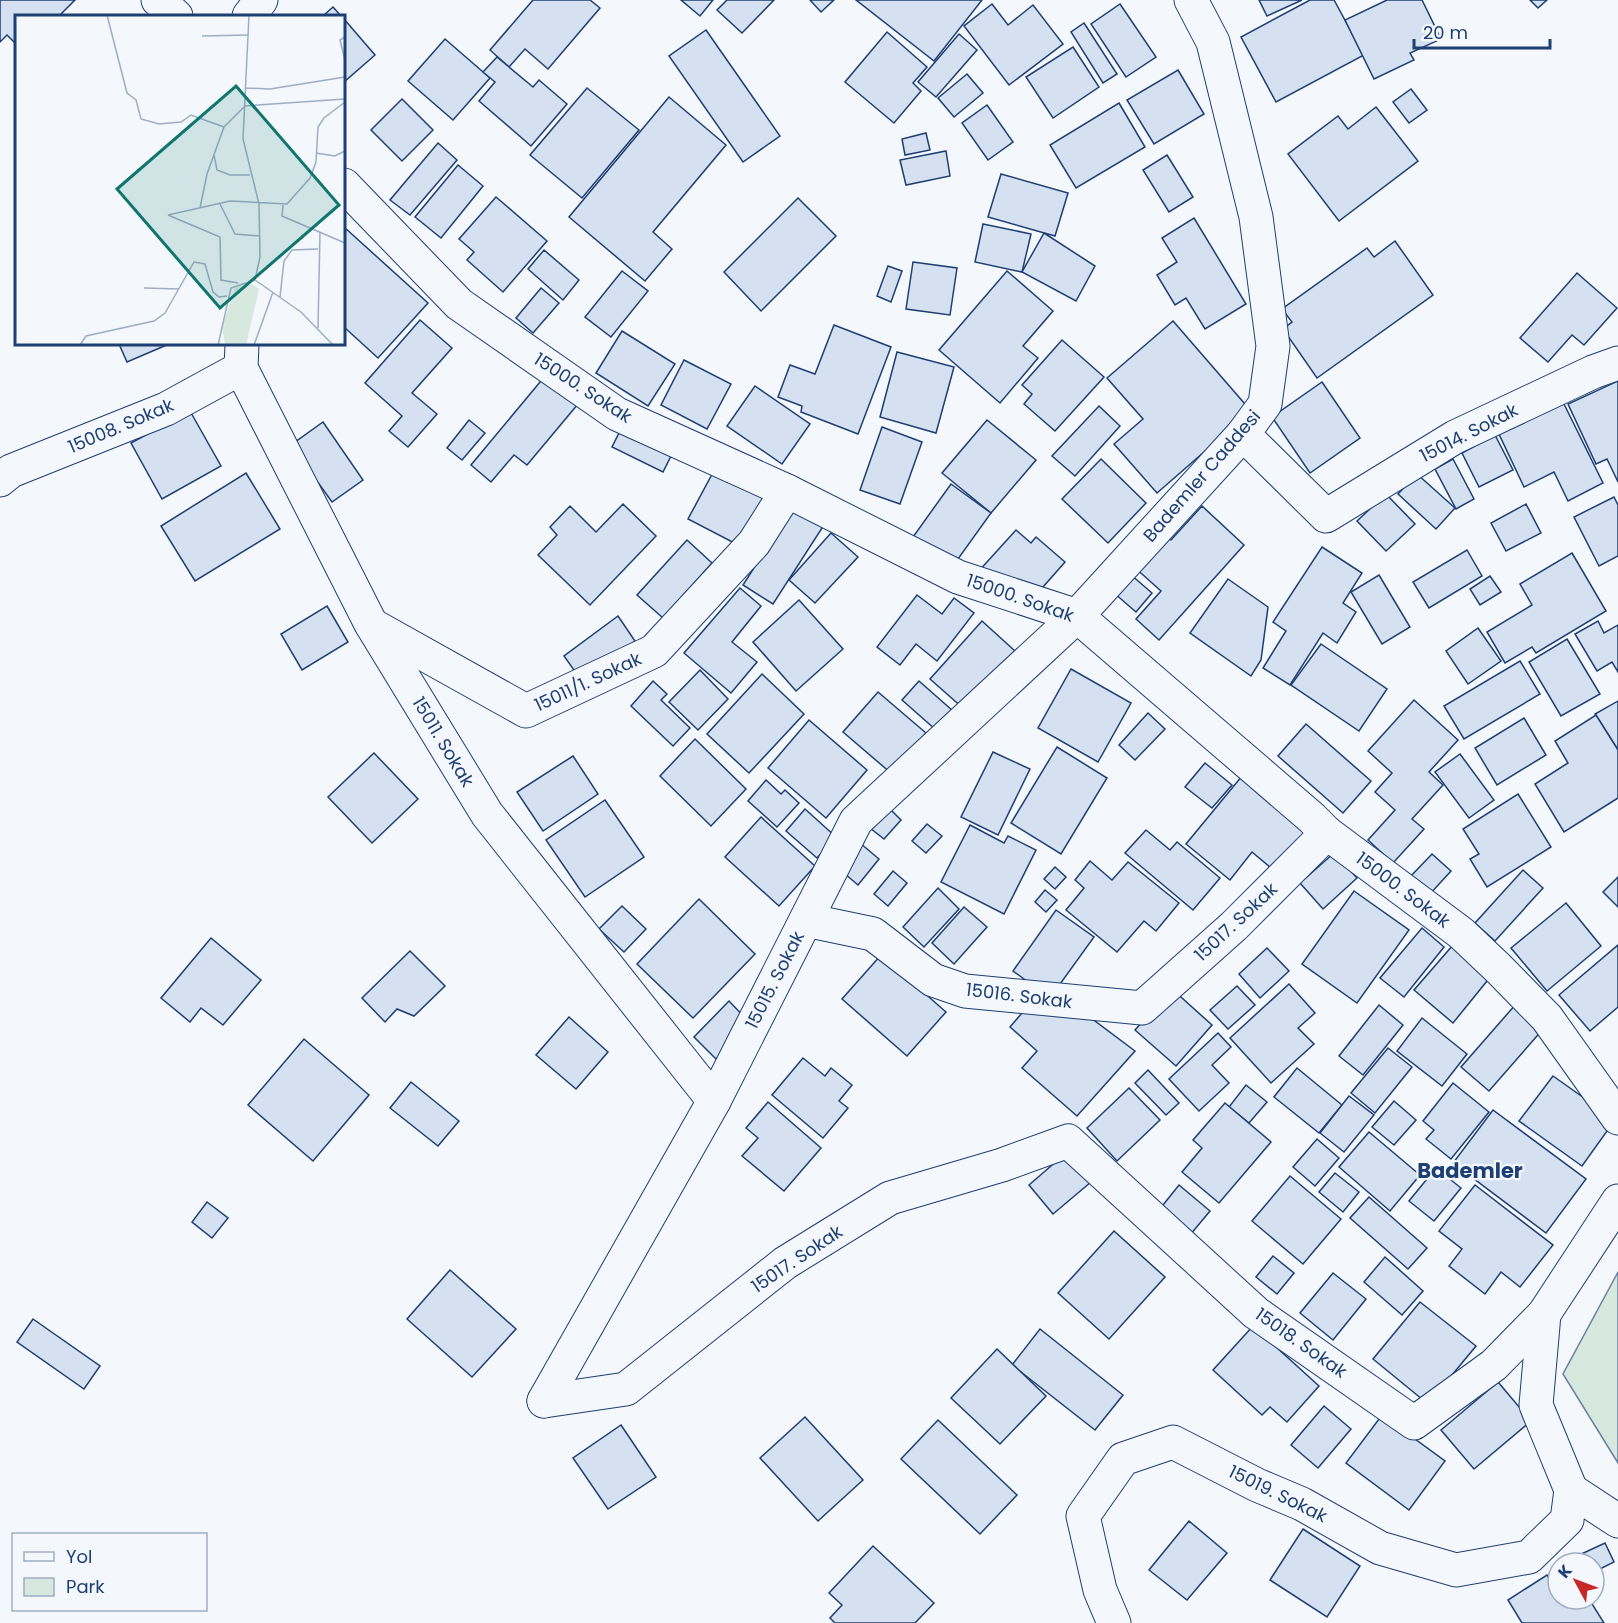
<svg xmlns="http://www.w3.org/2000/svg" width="1618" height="1623" font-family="Poppins,sans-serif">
<rect width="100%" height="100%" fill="#f4f7fb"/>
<polygon fill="#d7e8df" stroke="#687fa3" stroke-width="1.5" points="1618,1272 1618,1463 1563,1374"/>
<g fill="#d5e0f0" stroke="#1d3f73" stroke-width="1.5">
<polygon points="0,0 75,0 59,16 16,16 16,44 7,35 0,42"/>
<polygon points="533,0 590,0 600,8 548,69 525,49 509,67 490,50"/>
<polygon points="681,0 713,0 700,16"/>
<polygon points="727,0 774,0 742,33 717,10"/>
<polygon points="810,0 834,0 821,12"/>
<polygon points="856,0 982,0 934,61"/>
<polygon points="1259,0 1302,0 1267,16"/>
<polygon points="1310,0 1334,0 1364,55 1276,102 1241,37"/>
<polygon points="1387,0 1422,0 1441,39 1410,53 1414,60 1374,79 1345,20"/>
<polygon points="1530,0 1547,0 1538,8"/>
<polygon points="992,4 1008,25 1033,5 1063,44 1009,85 964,26"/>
<polygon points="1120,4 1156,57 1126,77 1091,24"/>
<polygon points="333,7 341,16 323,16"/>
<polygon points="344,19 375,55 344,82"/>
<polygon points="1084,23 1117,74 1103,83 1071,32"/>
<polygon points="706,30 780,136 743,162 669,56"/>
<polygon points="887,32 927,67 913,83 921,91 894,123 845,82"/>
<polygon points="959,34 977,50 936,97 918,82"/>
<polygon points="445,39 490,78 453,120 408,81"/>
<polygon points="1073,47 1099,87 1053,118 1026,77"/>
<polygon points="497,57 533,87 539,80 567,104 531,146 479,101 495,82 483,72"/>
<polygon points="1178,70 1204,114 1154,144 1127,100"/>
<polygon points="967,74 983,93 954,117 938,98"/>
<polygon points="587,88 639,130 582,198 530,155"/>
<polygon points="1411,89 1427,110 1409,123 1393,102"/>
<polygon points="669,97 726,145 653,232 672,249 645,281 569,217"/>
<polygon points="402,99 433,130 402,161 371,130"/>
<polygon points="1119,103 1145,147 1076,188 1050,145"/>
<polygon points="987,105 1013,142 988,160 962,123"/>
<polygon points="1376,107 1418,161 1339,221 1288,154 1338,116 1348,129"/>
<polygon points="926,133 930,150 905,155 902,139"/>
<polygon points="438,143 457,160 410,215 390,200"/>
<polygon points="946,151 950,176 906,185 900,160"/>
<polygon points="1167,155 1193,197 1169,212 1143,170"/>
<polygon points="458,165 483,186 441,238 415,217"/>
<polygon points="1001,174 1068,193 1055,236 988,217"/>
<polygon points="496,197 547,241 503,292 467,260 474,252 459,239"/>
<polygon points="798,198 836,236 761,311 724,272"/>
<polygon points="1194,218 1246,304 1205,329 1186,298 1175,305 1157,275 1177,262 1162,238"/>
<polygon points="983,224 1031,234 1022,272 975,262"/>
<polygon points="344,227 428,303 378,358 344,327"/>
<polygon points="1044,233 1095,266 1076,301 1022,272"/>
<polygon points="1395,241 1433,295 1317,378 1283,329 1292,322 1282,309 1367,248 1374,257"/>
<polygon points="544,250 579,280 563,300 528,269"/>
<polygon points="913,262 957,268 950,315 906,309"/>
<polygon points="888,266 902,271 891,302 877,296"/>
<polygon points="622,271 648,291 611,337 585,317"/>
<polygon points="1007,271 1053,311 1023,346 1038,358 1000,403 939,350"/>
<polygon points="1577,273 1617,308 1584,345 1572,335 1548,362 1520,338"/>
<polygon points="541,288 559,303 533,333 516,318"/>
<polygon points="420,320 452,348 412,393 437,414 408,447 389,431 402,416 365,383"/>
<polygon points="1173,321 1251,411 1157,493 1114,444 1143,419 1107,378"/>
<polygon points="834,325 891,347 858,434 801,412 802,406 778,397 790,365 815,374"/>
<polygon points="622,331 675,364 648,406 596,373"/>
<polygon points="1062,340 1104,377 1055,431 1024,404 1032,394 1022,385"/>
<polygon points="119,344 169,344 127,362"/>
<polygon points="897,352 954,367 936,433 880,417"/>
<polygon points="684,360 731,384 707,429 661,405"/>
<polygon points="545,376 578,404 527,465 514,455 491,482 471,465"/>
<polygon points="1618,381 1618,482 1607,459 1596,464 1568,404"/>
<polygon points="1322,382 1360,438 1310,473 1272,417"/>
<polygon points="755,386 810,424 782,464 727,426"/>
<polygon points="1562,400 1603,483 1568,501 1554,472 1524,487 1498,432"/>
<polygon points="1099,406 1120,426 1075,476 1052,456"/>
<polygon points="190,411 221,466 162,499 131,443"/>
<polygon points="469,420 485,433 462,460 447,448"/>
<polygon points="987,420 1036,460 991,513 942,473"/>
<polygon points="323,422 363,480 332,502 291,445"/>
<polygon points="623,425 674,450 663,472 612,447"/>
<polygon points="882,427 922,442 900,504 860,490"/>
<polygon points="1495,435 1513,470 1479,487 1462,453"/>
<polygon points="1101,459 1146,503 1108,543 1062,499"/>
<polygon points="1453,459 1474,499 1456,509 1435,469"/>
<polygon points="717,465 770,494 742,547 688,519"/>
<polygon points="246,473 280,529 195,581 161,526"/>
<polygon points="1417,474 1455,508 1436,529 1398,494"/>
<polygon points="951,484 991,513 953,566 913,537"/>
<polygon points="1386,494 1415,524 1386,551 1357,521"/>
<polygon points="1614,497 1618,505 1618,556 1599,566 1574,517"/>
<polygon points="623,504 656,536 590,605 538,555 557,535 550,527 570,506 596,532"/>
<polygon points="1526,504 1541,533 1506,551 1491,523"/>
<polygon points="794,506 824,525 773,604 743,585"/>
<polygon points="1202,506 1244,545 1159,640 1136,619 1161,591 1133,566 1163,532 1171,540"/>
<polygon points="1016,530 1031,543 1036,537 1065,562 1035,596 977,573"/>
<polygon points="831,533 858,557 815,603 789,580"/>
<polygon points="687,540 712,563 663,618 637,595"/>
<polygon points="1322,547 1362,573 1343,603 1356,612 1337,643 1323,633 1290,685 1263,668 1286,631 1273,622"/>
<polygon points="1467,550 1482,576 1429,608 1413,582"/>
<polygon points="1572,553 1606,611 1536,653 1532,647 1505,663 1487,632 1532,605 1520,584"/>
<polygon points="1130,574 1152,593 1136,612 1114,593"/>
<polygon points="1379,575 1410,627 1382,644 1351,592"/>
<polygon points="1490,576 1501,592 1480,605 1470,589"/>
<polygon points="1228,579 1268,607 1261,660 1251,676 1190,633"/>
<polygon points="740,588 761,606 732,642 757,662 731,693 684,653"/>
<polygon points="917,595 942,614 954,598 974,613 937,661 916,644 900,665 877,647"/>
<polygon points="799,600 843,649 796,691 753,642"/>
<polygon points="327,606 348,642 302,670 281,634"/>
<polygon points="618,616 635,641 581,680 564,656"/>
<polygon points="982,621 1015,651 964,709 930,679"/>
<polygon points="1598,621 1604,633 1618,625 1618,672 1612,662 1597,671 1575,634"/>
<polygon points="1478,628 1501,661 1468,684 1446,651"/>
<polygon points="1567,639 1600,694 1561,716 1529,662"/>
<polygon points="1321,644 1387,689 1359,731 1291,685"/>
<polygon points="1520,661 1540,694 1464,739 1444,706"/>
<polygon points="1071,669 1131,703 1098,762 1038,728"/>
<polygon points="700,670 728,699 698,730 669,702"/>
<polygon points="762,674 804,714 749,773 707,734"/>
<polygon points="653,681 667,694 661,700 690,728 673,746 631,706"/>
<polygon points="919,681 953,711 936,730 902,700"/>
<polygon points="878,692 926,733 892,774 843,732"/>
<polygon points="1414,700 1458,740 1429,772 1443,785 1412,819 1424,829 1393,863 1368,840 1395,810 1375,792 1392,773 1368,751"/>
<polygon points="1618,701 1618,750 1595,714"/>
<polygon points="1148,713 1165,729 1135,760 1119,745"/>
<polygon points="1596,715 1618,750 1618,798 1564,832 1535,784 1568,763 1555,741"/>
<polygon points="1524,718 1546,755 1497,785 1475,748"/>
<polygon points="809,720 867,770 826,818 768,768"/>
<polygon points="1306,724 1371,781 1343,813 1278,756"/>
<polygon points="695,739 746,789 711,826 660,776"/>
<polygon points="1057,747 1107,778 1061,854 1011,823"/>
<polygon points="993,752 1030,769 998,835 961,817"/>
<polygon points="374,753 418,799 372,843 328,797"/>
<polygon points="1460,754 1494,800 1469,818 1435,772"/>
<polygon points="573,756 598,794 543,831 517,792"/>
<polygon points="1205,763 1232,785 1212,808 1185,787"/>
<polygon points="1242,776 1311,832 1277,873 1252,852 1230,880 1186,844"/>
<polygon points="766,780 781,794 785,790 799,803 777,827 748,801"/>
<polygon points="1518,794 1551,847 1487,887 1470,859 1479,854 1463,829"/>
<polygon points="605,800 644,857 585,897 546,840"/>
<polygon points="889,808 901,820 884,839 870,828"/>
<polygon points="805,809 836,837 817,858 786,831"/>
<polygon points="761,817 815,866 779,906 725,857"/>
<polygon points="927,824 942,836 926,853 912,841"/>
<polygon points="970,825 1004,843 1008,836 1036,850 1004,914 941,882"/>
<polygon points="1146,830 1170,850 1177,842 1220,878 1193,910 1125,853"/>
<polygon points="860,843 879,859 858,885 838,868"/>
<polygon points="1334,853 1357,878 1323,909 1300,883"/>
<polygon points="1432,854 1451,871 1429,895 1410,877"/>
<polygon points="1090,861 1112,880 1128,862 1179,903 1156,931 1144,921 1117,952 1066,910 1084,888 1075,880"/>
<polygon points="1055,867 1066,877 1055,889 1044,879"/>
<polygon points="1523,870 1543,888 1495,941 1475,923"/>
<polygon points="893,871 907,883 888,906 874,894"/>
<polygon points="1618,877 1618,907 1603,892"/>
<polygon points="938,888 959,909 924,947 903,927"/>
<polygon points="1045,890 1057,900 1046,912 1035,902"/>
<polygon points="1354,891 1409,930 1357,1003 1302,964"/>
<polygon points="699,899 755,954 693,1018 637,964"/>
<polygon points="1566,903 1601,946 1547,991 1511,948"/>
<polygon points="622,906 646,929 624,952 599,929"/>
<polygon points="964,907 987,927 954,964 932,943"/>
<polygon points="1056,910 1094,937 1050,998 1013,971"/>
<polygon points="1422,928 1444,947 1404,997 1380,978"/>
<polygon points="211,938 261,980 223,1025 201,1008 190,1022 161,998"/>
<polygon points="1453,945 1491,976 1453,1023 1414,990"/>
<polygon points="1618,945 1618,1007 1590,1031 1559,995"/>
<polygon points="1267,948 1289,971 1260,998 1239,974"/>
<polygon points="410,951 445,986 414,1016 397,1009 385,1022 362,998"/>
<polygon points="881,955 946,1012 907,1056 842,999"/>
<polygon points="1289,984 1315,1013 1298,1028 1314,1044 1271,1083 1230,1038"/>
<polygon points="1237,986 1255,1005 1228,1029 1210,1010"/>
<polygon points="1172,989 1212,1025 1176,1066 1135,1030"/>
<polygon points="729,1001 750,1023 716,1059 694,1037"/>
<polygon points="1516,1004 1543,1029 1489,1091 1461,1067"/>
<polygon points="1379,1005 1403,1025 1363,1075 1339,1056"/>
<polygon points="1028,1006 1087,1015 1135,1051 1077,1116 1022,1068 1037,1051 1010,1027"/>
<polygon points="569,1017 608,1052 576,1089 536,1055"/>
<polygon points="1422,1018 1467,1054 1442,1086 1397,1051"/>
<polygon points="1218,1033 1231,1047 1212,1065 1229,1083 1199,1111 1169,1079"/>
<polygon points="304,1039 369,1095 313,1161 248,1105"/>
<polygon points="1388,1048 1412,1067 1375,1113 1351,1093"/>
<polygon points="803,1058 825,1076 831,1068 852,1085 839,1101 848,1108 823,1138 772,1095"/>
<polygon points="1297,1068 1342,1105 1319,1133 1274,1097"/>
<polygon points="1148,1070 1179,1103 1166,1115 1135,1083"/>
<polygon points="1553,1076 1615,1120 1582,1166 1519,1121"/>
<polygon points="411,1082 459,1121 438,1146 390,1108"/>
<polygon points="1453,1083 1489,1112 1451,1159 1426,1139 1434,1130 1423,1121"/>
<polygon points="1246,1085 1267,1102 1249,1123 1229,1107"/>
<polygon points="1129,1088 1160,1120 1117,1161 1087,1128"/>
<polygon points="1349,1096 1374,1115 1344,1152 1320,1133"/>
<polygon points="1394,1101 1416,1120 1394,1145 1372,1127"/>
<polygon points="768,1102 821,1148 784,1191 742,1156 758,1138 746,1128"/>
<polygon points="1225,1103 1271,1142 1219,1203 1182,1172 1202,1148 1193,1140"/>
<polygon points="1493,1110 1586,1179 1546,1233 1453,1163"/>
<polygon points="1369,1132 1420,1175 1390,1211 1339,1167"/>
<polygon points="1317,1139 1339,1158 1315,1186 1293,1167"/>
<polygon points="1066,1153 1091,1182 1053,1214 1029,1185"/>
<polygon points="1436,1168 1461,1188 1434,1221 1409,1201"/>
<polygon points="1335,1173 1359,1192 1343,1212 1319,1192"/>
<polygon points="1290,1176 1341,1219 1303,1264 1252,1221"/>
<polygon points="1179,1185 1210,1211 1190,1235 1159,1210"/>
<polygon points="1475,1185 1553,1245 1520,1287 1501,1272 1485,1294 1449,1266 1462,1249 1439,1231"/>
<polygon points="1369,1197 1427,1248 1408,1269 1350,1218"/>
<polygon points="207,1202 228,1218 212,1238 192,1222"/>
<polygon points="1114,1231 1165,1277 1109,1339 1058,1293"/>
<polygon points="1273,1256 1294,1273 1277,1294 1256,1277"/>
<polygon points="1385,1257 1423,1291 1402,1315 1364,1282"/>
<polygon points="450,1270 516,1329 472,1377 407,1319"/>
<polygon points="1333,1273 1366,1299 1333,1340 1300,1313"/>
<polygon points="1420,1302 1476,1346 1428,1404 1373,1359"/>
<polygon points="33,1319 100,1366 84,1389 17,1342"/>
<polygon points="1253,1326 1319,1386 1287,1422 1270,1407 1262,1415 1213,1370"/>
<polygon points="1040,1329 1123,1395 1095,1430 1012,1365"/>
<polygon points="997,1349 1046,1396 1000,1444 951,1398"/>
<polygon points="1498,1382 1531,1421 1474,1469 1441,1430"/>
<polygon points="1324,1406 1351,1429 1318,1468 1291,1445"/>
<polygon points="1382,1415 1445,1461 1409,1510 1346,1463"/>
<polygon points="805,1417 863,1480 818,1521 760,1458"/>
<polygon points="938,1420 1017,1495 980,1534 901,1459"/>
<polygon points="621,1425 656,1477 608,1509 573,1458"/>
<polygon points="1189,1521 1227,1553 1187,1600 1149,1570"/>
<polygon points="1303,1529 1360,1566 1327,1617 1270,1580"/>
<polygon points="1605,1543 1614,1562 1594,1572 1594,1563 1562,1563"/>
<polygon points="873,1546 934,1603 915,1623 835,1623 830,1618 842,1605 829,1593"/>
<polygon points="1547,1575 1558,1592 1558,1599 1589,1599 1604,1623 1522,1623 1508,1600"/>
</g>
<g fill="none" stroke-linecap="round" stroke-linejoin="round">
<g stroke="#1d3f73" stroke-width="35">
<g id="minor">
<polyline points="344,185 459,304 617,414 787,491 958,577 1077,616 1312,818 1327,833 1461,933 1498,968 1547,1018 1618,1118"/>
<polyline points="242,344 241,368 371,624 487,814 714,1101"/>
<polyline points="372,625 526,711 654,651 754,543 787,491"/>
<polyline points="806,920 873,934 933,980 965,991 1142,1008 1234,926 1327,833"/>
<polyline points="544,1401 626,1389 785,1263 890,1198 1002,1165 1068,1141 1256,1313 1414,1423 1494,1365 1544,1314 1618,1201"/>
<polyline points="544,1401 714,1101 856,821 1077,616 1243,434"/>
<polyline points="1571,1490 1618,1521"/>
</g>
</g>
<g stroke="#1d3f73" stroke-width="35">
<g id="tertiary">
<polyline points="158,0 176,16"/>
<polyline points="1191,0 1213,42 1256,217 1273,346 1265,404 1243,434 1326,516 1455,437 1593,372 1618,363"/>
<polyline points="249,16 261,0"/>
<polyline points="0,480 11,471 166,409 241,368"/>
<polyline points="1114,1623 1100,1590 1083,1516 1123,1459 1173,1442 1257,1485 1302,1504 1380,1548 1456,1570 1529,1557 1567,1520 1571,1490 1536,1405 1544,1314"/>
</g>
</g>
<use href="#minor" stroke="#f4f7fb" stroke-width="33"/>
<use href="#tertiary" stroke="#f4f7fb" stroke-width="33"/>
</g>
<g text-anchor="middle" stroke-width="4.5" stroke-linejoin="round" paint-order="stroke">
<g font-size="18" fill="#1d3f73" stroke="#f4f7fb">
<text transform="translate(583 388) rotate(33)" y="6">15000. Sokak</text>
<text transform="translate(121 426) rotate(-23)" y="6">15008. Sokak</text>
<text transform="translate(1469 433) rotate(-27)" y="6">15014. Sokak</text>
<text transform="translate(1202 476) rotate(-49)" y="6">Bademler Caddesi</text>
<text transform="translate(1020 598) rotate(19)" y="6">15000. Sokak</text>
<text transform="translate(588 682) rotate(-25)" y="6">15011/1. Sokak</text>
<text transform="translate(443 742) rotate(59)" y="6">15011. Sokak</text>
<text transform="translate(1403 890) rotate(37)" y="6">15000. Sokak</text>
<text transform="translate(1236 922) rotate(-43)" y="6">15017. Sokak</text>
<text transform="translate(775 980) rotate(-63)" y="6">15015. Sokak</text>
<text transform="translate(1019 996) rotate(7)" y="6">15016. Sokak</text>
<text transform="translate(797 1259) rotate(-34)" y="6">15017. Sokak</text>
<text transform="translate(1301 1343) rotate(35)" y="6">15018. Sokak</text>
<text transform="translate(1278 1494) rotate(26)" y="6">15019. Sokak</text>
</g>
<g font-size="21" font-weight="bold" fill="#1d3f73" stroke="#f4f7fb">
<text x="1470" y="1178">Bademler</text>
</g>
</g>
<g transform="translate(15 15)">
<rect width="330" height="330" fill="#f4f7fb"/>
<path d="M237 269 244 274 231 330 210 329 207 312 220 273Z" fill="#d7e8df"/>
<path fill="none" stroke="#9eadc5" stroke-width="1.5" d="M92 0 112 78 121 85 126 104 144 109 166 107 176 100 209 112M234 0 228 124 244 189 245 242 240 265M187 21 234 20M330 22 325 25 330 45M231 73 255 74 330 62M230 91 330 84M301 138 320 141 330 136M199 140 202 155 215 160H235M205 189 220 219 244 221M268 190 267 201 330 228M185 193 192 159 209 112 229 92M153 200 215 186 272 189 295 163 301 147 303 112 309 103 330 87M153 200 205 222 206 265 223 268M240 265 286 297 318 330M129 273 164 274M265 282 269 246 277 235 303 234M303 313 305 217M65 330 71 321 139 306 150 298 179 247 190 249 198 277 204 282 212 281M203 330 216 273 240 265M239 330 258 277"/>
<path fill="#0f766e" fill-opacity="0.15" stroke="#0f766e" stroke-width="3" d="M221 71 324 190 205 293 102 174Z"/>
<rect width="330" height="330" fill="none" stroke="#1d3f73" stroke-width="3"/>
</g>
<rect x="12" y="1533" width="195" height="78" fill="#f4f7fb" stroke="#9eadc5" stroke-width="1.5"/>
<rect x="24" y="1552" width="30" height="9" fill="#f4f7fb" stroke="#9eadc5" stroke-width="1.5"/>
<text x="66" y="1563" font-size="18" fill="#1d3f73">Yol</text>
<rect x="24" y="1578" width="30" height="18" fill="#d7e8df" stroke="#9eadc5" stroke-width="1.5"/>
<text x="66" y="1593" font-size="18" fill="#1d3f73">Park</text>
<g transform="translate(1576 1581) rotate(311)"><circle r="28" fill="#f4f7fb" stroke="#9eadc5" stroke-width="1.5"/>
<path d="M0-4.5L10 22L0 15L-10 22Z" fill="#c62828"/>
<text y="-9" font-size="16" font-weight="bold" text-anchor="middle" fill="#1d3f73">K</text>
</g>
<path d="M1414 39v9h136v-9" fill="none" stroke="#1d3f73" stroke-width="3"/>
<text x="1423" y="39" font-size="18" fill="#1d3f73" stroke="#f4f7fb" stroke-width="4.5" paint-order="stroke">20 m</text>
</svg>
